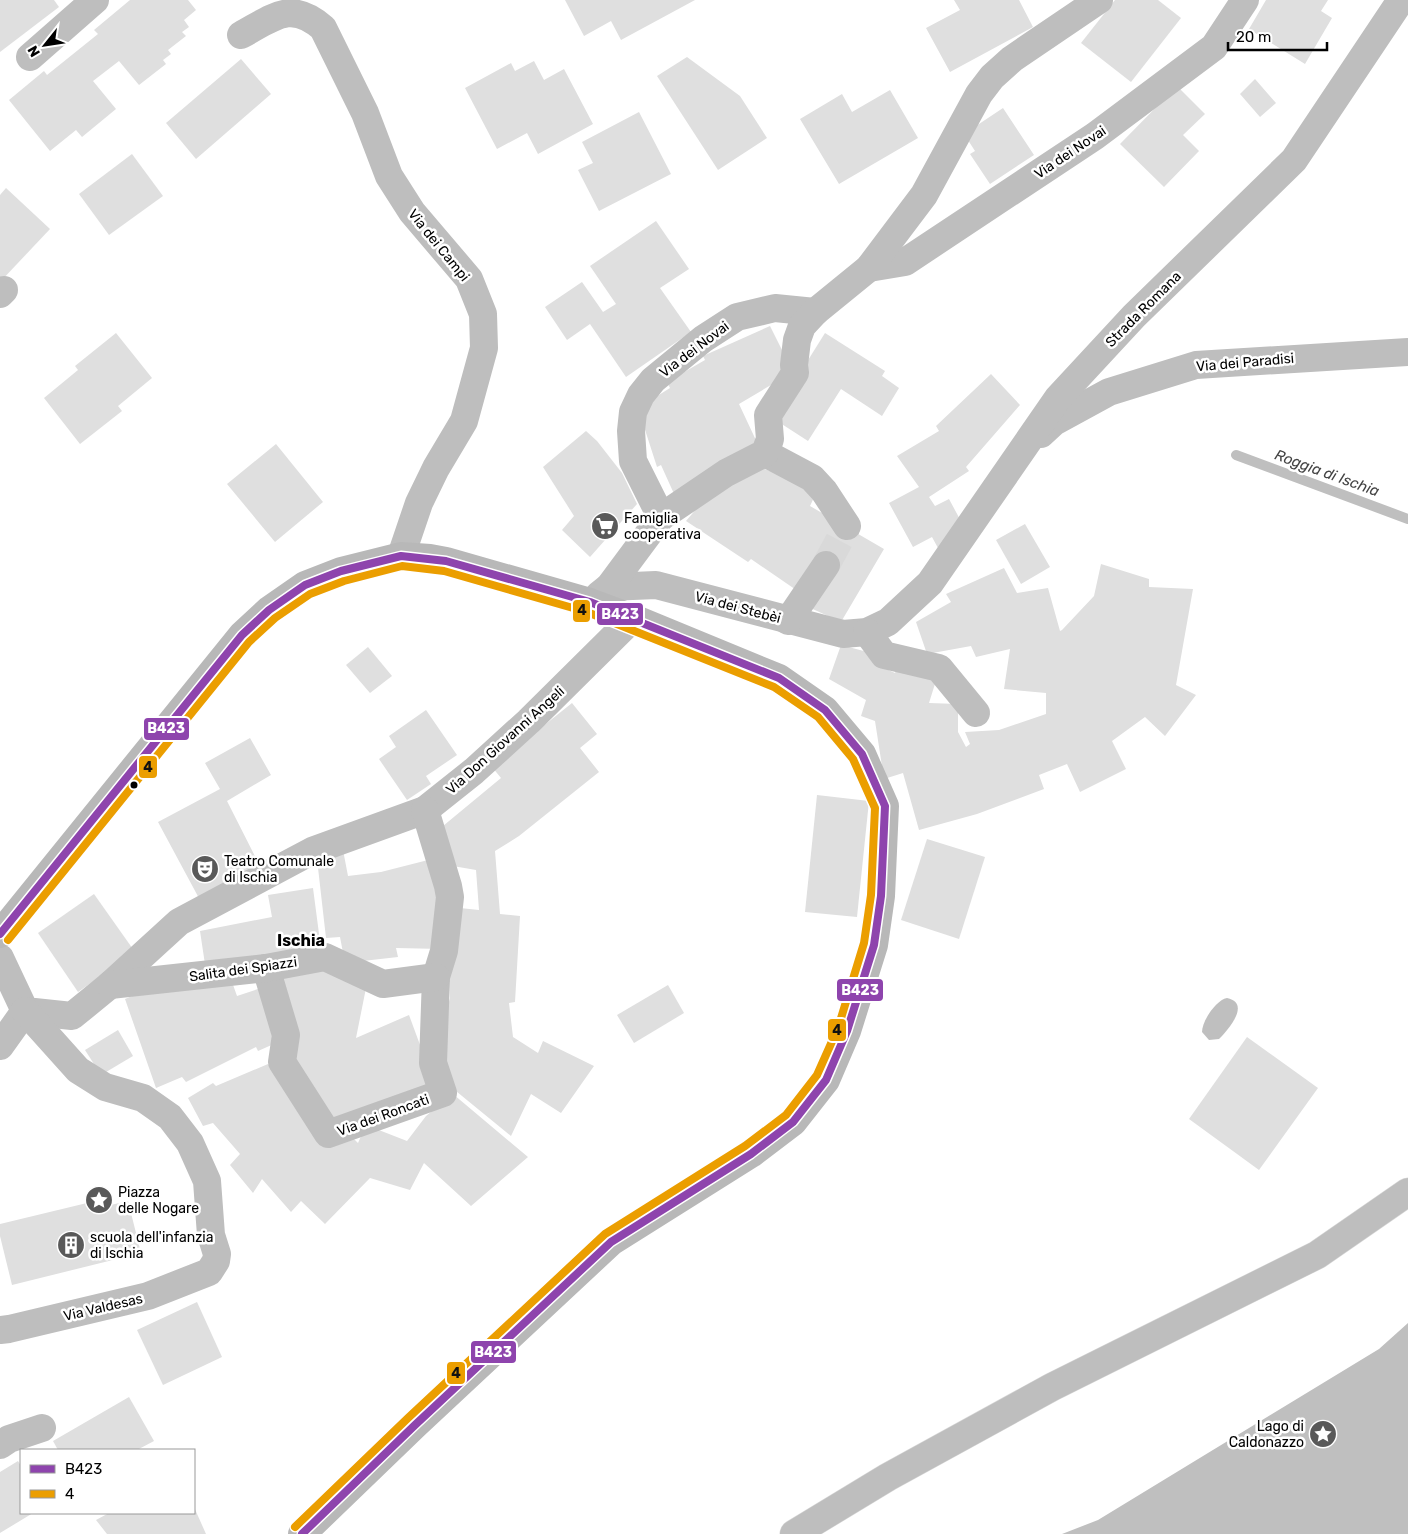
<svg xmlns="http://www.w3.org/2000/svg" width="1408" height="1534" font-family="Rubik,sans-serif">
<rect width="100%" height="100%" fill="#fff"/>
<g fill="#bfbfbf">
<path d="M1227 998C1251 1003 1229 1029 1219 1039L1209 1040 1202 1032C1202 1021 1216 1000 1227 998Z"/>
<polygon points="1408,1323 1408,1534 1062,1534 1098,1520 1379,1349"/>
</g>
<g fill="none" stroke-linecap="round" stroke-linejoin="round">
<polyline stroke="#bfbfbf" stroke-width="10" points="1236,455 1408,519"/>
</g>
<g fill="#dfdfdf">
<polygon points="0,0 54,0 59,7 0,52"/>
<polygon points="130,0 188,0 196,10 184,20 189,27 182,32 186,36 168,50 171,54 163,60 166,64 139,85 119,61 93,81 116,109 82,137 76,130 50,151 9,100 44,71 47,75 98,34 94,30"/>
<polygon points="565,0 695,0 621,40 611,21 584,36"/>
<polygon points="954,0 1019,0 1033,27 950,72 926,28 960,10"/>
<polygon points="1115,0 1158,0 1181,18 1131,82 1081,43"/>
<polygon points="1266,0 1328,0 1321,11 1332,18 1305,64 1249,29"/>
<polygon points="687,57 740,96 767,138 718,170 657,76"/>
<polygon points="241,59 271,94 196,159 166,123"/>
<polygon points="534,61 544,80 564,69 593,124 538,154 527,133 497,149 465,88 511,63 515,71"/>
<polygon points="1255,79 1276,103 1260,117 1240,94"/>
<polygon points="1177,86 1205,114 1183,135 1199,151 1164,187 1120,144"/>
<polygon points="890,90 918,138 839,184 800,119 842,94 852,112"/>
<polygon points="1003,108 1034,155 990,184 970,154 975,151 964,134"/>
<polygon points="639,112 671,174 599,211 578,170 593,163 582,142"/>
<polygon points="132,154 163,196 109,235 79,194"/>
<polygon points="6,188 50,229 0,282 0,195"/>
<polygon points="656,221 689,269 660,288 691,332 626,377 590,324 567,340 545,307 582,282 603,312 616,304 590,266"/>
<polygon points="770,326 793,372 739,404 761,451 675,496 661,465 657,467 638,408 670,388 667,382 705,360 703,356"/>
<polygon points="116,333 152,378 118,406 122,411 80,444 44,398 78,370 75,366"/>
<polygon points="825,333 885,371 882,376 899,388 882,416 841,389 808,441 777,421 780,405"/>
<polygon points="991,374 1020,405 966,467 969,471 929,497 935,506 949,499 963,525 938,548 932,537 913,547 889,503 919,487 897,456 939,431 936,426"/>
<polygon points="586,431 597,441 622,473 637,504 590,557 562,530 574,516 543,467"/>
<polygon points="276,444 323,502 275,542 227,484"/>
<polygon points="757,466 818,489 810,506 884,549 841,622 804,605 802,594 751,559 748,562 686,521 727,473"/>
<polygon points="1025,524 1050,567 1021,584 996,540"/>
<polygon points="1101,564 1149,579 1149,587 1193,589 1176,685 1196,695 1165,736 1145,717 1112,741 1126,769 1080,792 1067,764 1039,775 1044,789 977,814 919,830 903,773 884,779 875,721 861,716 866,700 829,679 841,645 875,654 873,663 895,673 900,661 939,671 929,703 958,704 958,732 966,747 970,744 965,732 999,730 1046,714 1046,693 1004,689 1010,649 976,657 971,646 927,654 916,622 951,602 946,594 1004,568 1017,593 1048,588 1060,631 1062,630 1094,596"/>
<polygon points="368,647 392,676 370,693 346,665"/>
<polygon points="572,703 597,734 580,748 599,772 519,836 495,851 500,914 520,916 515,1002 509,1003 513,1037 538,1053 543,1041 594,1066 561,1113 531,1094 511,1136 440,1078 436,1053 450,998 448,958 460,908 479,910 476,870 447,865 443,826 501,778 492,767"/>
<polygon points="426,710 457,755 426,776 431,784 407,800 379,759 396,747 389,736"/>
<polygon points="250,738 271,775 227,801 262,870 201,902 158,822 220,789 205,763"/>
<polygon points="817,795 869,801 857,917 805,912"/>
<polygon points="927,839 985,857 959,939 901,920"/>
<polygon points="343,850 348,876 381,872 436,858 442,949 396,948 398,957 345,963 340,937 326,938 317,859"/>
<polygon points="313,888 321,949 206,971 200,931 272,917 268,895"/>
<polygon points="94,894 135,952 78,992 38,933"/>
<polygon points="285,966 334,971 367,983 356,1038 409,1015 437,1091 329,1129 298,1075 280,999"/>
<polygon points="232,982 237,996 267,986 285,1039 258,1051 256,1047 186,1082 182,1077 156,1088 125,999 162,984"/>
<polygon points="668,985 684,1013 634,1043 617,1015"/>
<polygon points="118,1030 133,1056 101,1075 85,1050"/>
<polygon points="1247,1037 1318,1088 1259,1170 1189,1119"/>
<polygon points="268,1064 327,1140 346,1131 358,1143 366,1125 407,1141 426,1116 453,1094 528,1157 471,1206 424,1163 410,1190 370,1178 325,1224 301,1201 291,1212 262,1179 253,1193 230,1165 240,1154 213,1123 203,1126 188,1098 213,1083 216,1086"/>
<polygon points="128,1201 141,1253 12,1285 0,1236 0,1224 87,1203 89,1210"/>
<polygon points="197,1302 222,1357 163,1385 137,1330"/>
<polygon points="129,1397 154,1441 137,1450 58,1450 53,1441"/>
<polygon points="18,1461 21,1466 21,1513 33,1513 0,1533 0,1472"/>
<polygon points="194,1507 206,1534 107,1534 96,1520 109,1513 194,1513"/>
</g>
<g fill="none" stroke-linecap="round" stroke-linejoin="round">
<polyline stroke="#d9d9d9" stroke-width="28" stroke-dasharray="28 14" stroke-linecap="butt" points="826,565 847,526"/>
<g stroke="#dbdbdb" stroke-width="29">
<polyline id="primary" points="794,1534 888,1477 1052,1387 1317,1255 1408,1192"/>
</g>
<g stroke="#bebebe" stroke-width="28">
<path d="M241 35C274 17 291 0 323 28L365 113 389 176 412 212 469 279 483 314 484 348 464 421 436 468 419 503 401 556"/>
<polyline points="30,57 95,0"/>
<polyline points="869,268 905,262 1095,136 1214,47 1245,0"/>
<polyline points="0,294 4,290"/>
<polyline points="1041,434 1054,422 1109,392 1196,365 1408,352"/>
<polyline points="765,453 812,478 824,491 847,526"/>
<polyline points="661,517 633,461 631,431 633,412 641,395 653,380 703,339 737,317 775,308 815,312"/>
<polyline points="609,587 656,585 843,634 867,632 888,622 930,583 1058,398 1134,316 1294,160 1401,0"/>
<polyline points="599,595 609,587 661,517 726,473 765,453 770,439 768,415 795,373 794,365 797,340 802,326 815,312 869,268 924,195 979,94 992,77 1012,59 1099,0"/>
<polyline points="788,621 826,565"/>
<polyline points="867,632 884,655 939,668 976,713"/>
<polyline points="0,958 25,1011 72,1016 110,985 179,922 312,851 425,810 474,771 529,721 633,618"/>
<polyline points="266,968 286,1035 282,1062 328,1134 443,1093 433,1063 436,977 444,951 450,897 448,886 425,810"/>
<polyline points="110,985 266,968 325,957 383,984 436,977"/>
<polyline points="0,1046 25,1011"/>
<polyline points="0,1330 9,1329 148,1296 209,1272 216,1261 217,1254 211,1235 207,1181 190,1143 170,1117 143,1098 105,1087 78,1070 25,1011"/>
<polyline points="0,1445 9,1439 42,1428"/>
</g>
<polyline stroke="#b8b8b8" stroke-width="28" points="0,934 242,635 269,610 305,585 341,571 401,556 430,558 446,561 590,602 633,618 779,678 825,710 862,754 885,806 881,896 874,945 847,1031 826,1080 793,1122 751,1154 611,1242 415,1425 302,1534"/>
<use href="#primary" stroke="#bebebe" stroke-width="28"/>
<g stroke="#fff" stroke-width="11">
<polyline id="bus-1" points="0,934 242,635 269,610 305,585 341,571 401,556 446,561 590,602 779,678 825,710 862,754 885,806 881,896 874,945 847,1031 826,1080 793,1122 751,1154 611,1242 415,1425 302,1534"/>
</g>
<g stroke="#fff" stroke-width="11">
<polyline id="bus-2" points="8,940 249,642 275,618 310,594 344,581 402,566 444,571 587,612 774,687 818,717 853,759 875,808 871,895 864,943 838,1028 817,1075 786,1115 745,1146 605,1234 408,1418 295,1527"/>
</g>
<use href="#bus-1" stroke="#8e44ad" stroke-width="8"/>
<use href="#bus-2" stroke="#eb9e00" stroke-width="8"/>
</g>
<defs>
<g id="supermarket-disc" transform="scale(1.4375)"><circle r="9.5" fill="#595959" stroke="#fff"/><path d="M-6-5.5h2.5l.6 2H6L4.5 2H-2.5L-4.4-4H-6ZM-1.5 3.2a1.3 1.3 0 1 0 .1 0ZM3 3.2a1.3 1.3 0 1 0 .1 0Z" fill="#fff"/></g>
<g id="theatre-disc" transform="scale(1.4375)"><circle r="9.5" fill="#595959" stroke="#fff"/><path d="M-5-5.5Q0-4 5-5.5V0Q5 5 0 6Q-5 5-5 0ZM-3.3-2.5H-1v1.5H-3.3ZM1-2.5H3.3v1.5H1ZM-2.8 1Q0 5.5 2.8 1Z" fill="#fff"/></g>
<g id="sight-disc" transform="scale(1.4375)"><circle r="9.5" fill="#595959" stroke="#fff"/><path d="M0-6L1.8-2.2L6-1.7L2.9 1.2L3.7 5.4L0 3.3L-3.7 5.4L-2.9 1.2L-6-1.7L-1.8-2.2Z" fill="#fff"/></g>
<g id="building-disc" transform="scale(1.4375)"><circle r="9.5" fill="#595959" stroke="#fff"/><path d="M-4-6H4V6H1V3H-1V6H-4ZM-2.5-4.3h1.7v1.8h-1.7ZM.8-4.3h1.7v1.8H.8ZM-2.5-1h1.7V.8h-1.7ZM.8-1h1.7V.8H.8Z" fill="#fff"/></g>
</defs>
<g fill-rule="evenodd">
<use href="#supermarket-disc" x="605" y="526"/>
<use href="#theatre-disc" x="205" y="869"/>
<use href="#sight-disc" x="99" y="1200"/>
<use href="#building-disc" x="71" y="1245"/>
<use href="#sight-disc" x="1323" y="1434"/>
</g>
<circle fill="#000" stroke="#fff" stroke-width="2" cx="134" cy="785" r="4.5"/>
<g text-anchor="middle" stroke-width="5" stroke-linejoin="round" paint-order="stroke">
<g font-size="14" fill="#000" stroke="#fff">
<text transform="translate(1070 152) rotate(-34)" y="5">Via dei Novai</text>
<text transform="translate(439 245) rotate(51)" y="5">Via dei Campi</text>
<text transform="translate(1143 309) rotate(-45)" y="5">Strada Romana</text>
<text transform="translate(694 349) rotate(-37)" y="5">Via dei Novai</text>
<text transform="translate(1245 362) rotate(-5)" y="5">Via dei Paradisi</text>
<text transform="translate(738 607) rotate(15)" y="5">Via dei Stebèi</text>
<text transform="translate(505 740) rotate(-42)" y="5">Via Don Giovanni Angeli</text>
<text transform="translate(243 969) rotate(-8)" y="5">Salita dei Spiazzi</text>
<text transform="translate(383 1115) rotate(-20)" y="5">Via dei Roncati</text>
<text transform="translate(103 1307) rotate(-13)" y="5">Via Valdesas</text>
</g>
<g font-size="14" fill="#000" stroke="#fff" text-anchor="start">
<text x="624" y="523">Famiglia<tspan x="624" dy="16">cooperativa</tspan></text>
<text x="224" y="866">Teatro Comunale<tspan x="224" dy="16">di Ischia</tspan></text>
<text x="118" y="1197">Piazza<tspan x="118" dy="16">delle Nogare</tspan></text>
<text x="90" y="1242">scuola dell'infanzia<tspan x="90" dy="16">di Ischia</tspan></text>
<text x="1304" y="1431" text-anchor="end">Lago di<tspan x="1304" dy="16">Caldonazzo</tspan></text>
</g>
<g font-size="15" font-style="italic" fill="#444" stroke="#fff">
<text transform="translate(1327 473) rotate(20)" y="5">Roggia di Ischia</text>
</g>
<g font-size="16" font-weight="bold" fill="#000" stroke="#fff">
<text x="301" y="946">Ischia</text>
</g>
</g>
<g stroke="#fff" stroke-width="2">
<rect x="572" y="599" width="19" height="24" rx="5" fill="#eb9e00"/>
<rect x="596" y="602" width="48" height="24" rx="5" fill="#8e44ad"/>
<rect x="143" y="717" width="47" height="24" rx="5" fill="#8e44ad"/>
<rect x="138" y="755" width="20" height="24" rx="5" fill="#eb9e00"/>
<rect x="836" y="978" width="48" height="24" rx="5" fill="#8e44ad"/>
<rect x="827" y="1018" width="20" height="24" rx="5" fill="#eb9e00"/>
<rect x="470" y="1340" width="47" height="24" rx="5" fill="#8e44ad"/>
<rect x="446" y="1361" width="20" height="24" rx="5" fill="#eb9e00"/>
</g>
<g font-size="14" text-anchor="middle" font-weight="bold" fill="#fff">
<text x="620" y="619">B423</text>
<text x="166" y="733">B423</text>
<text x="860" y="995">B423</text>
<text x="493" y="1357">B423</text>
</g>
<g font-size="14" text-anchor="middle" font-weight="bold" fill="#111">
<text x="582" y="615">4</text>
<text x="148" y="772">4</text>
<text x="837" y="1035">4</text>
<text x="456" y="1378">4</text>
</g>
<rect x="20" y="1449" width="175" height="65" fill="#ffffff" stroke="#999999"/>
<rect x="30" y="1465" width="25" height="8" fill="#8e44ad" stroke="#999999"/>
<text x="65" y="1474" font-size="15" fill="#000000">B423</text>
<rect x="30" y="1490" width="25" height="8" fill="#eb9e00" stroke="#999999"/>
<text x="65" y="1499" font-size="15" fill="#000000">4</text>
<g transform="translate(45 45) rotate(240)" stroke="#ffffff" stroke-width="4" paint-order="stroke">
<path d="M0-4L9 19L0 12L-9 19Z" fill="#000000"/>
<text y="-8" font-size="14" font-weight="bold" text-anchor="middle" fill="#000000">N</text>
</g>
<path d="M1228 42v8h99v-8" fill="none" stroke="#000000" stroke-width="2.5"/>
<text x="1236" y="42" font-size="15" fill="#000000" stroke="#ffffff" stroke-width="4" paint-order="stroke">20 m</text>
</svg>
